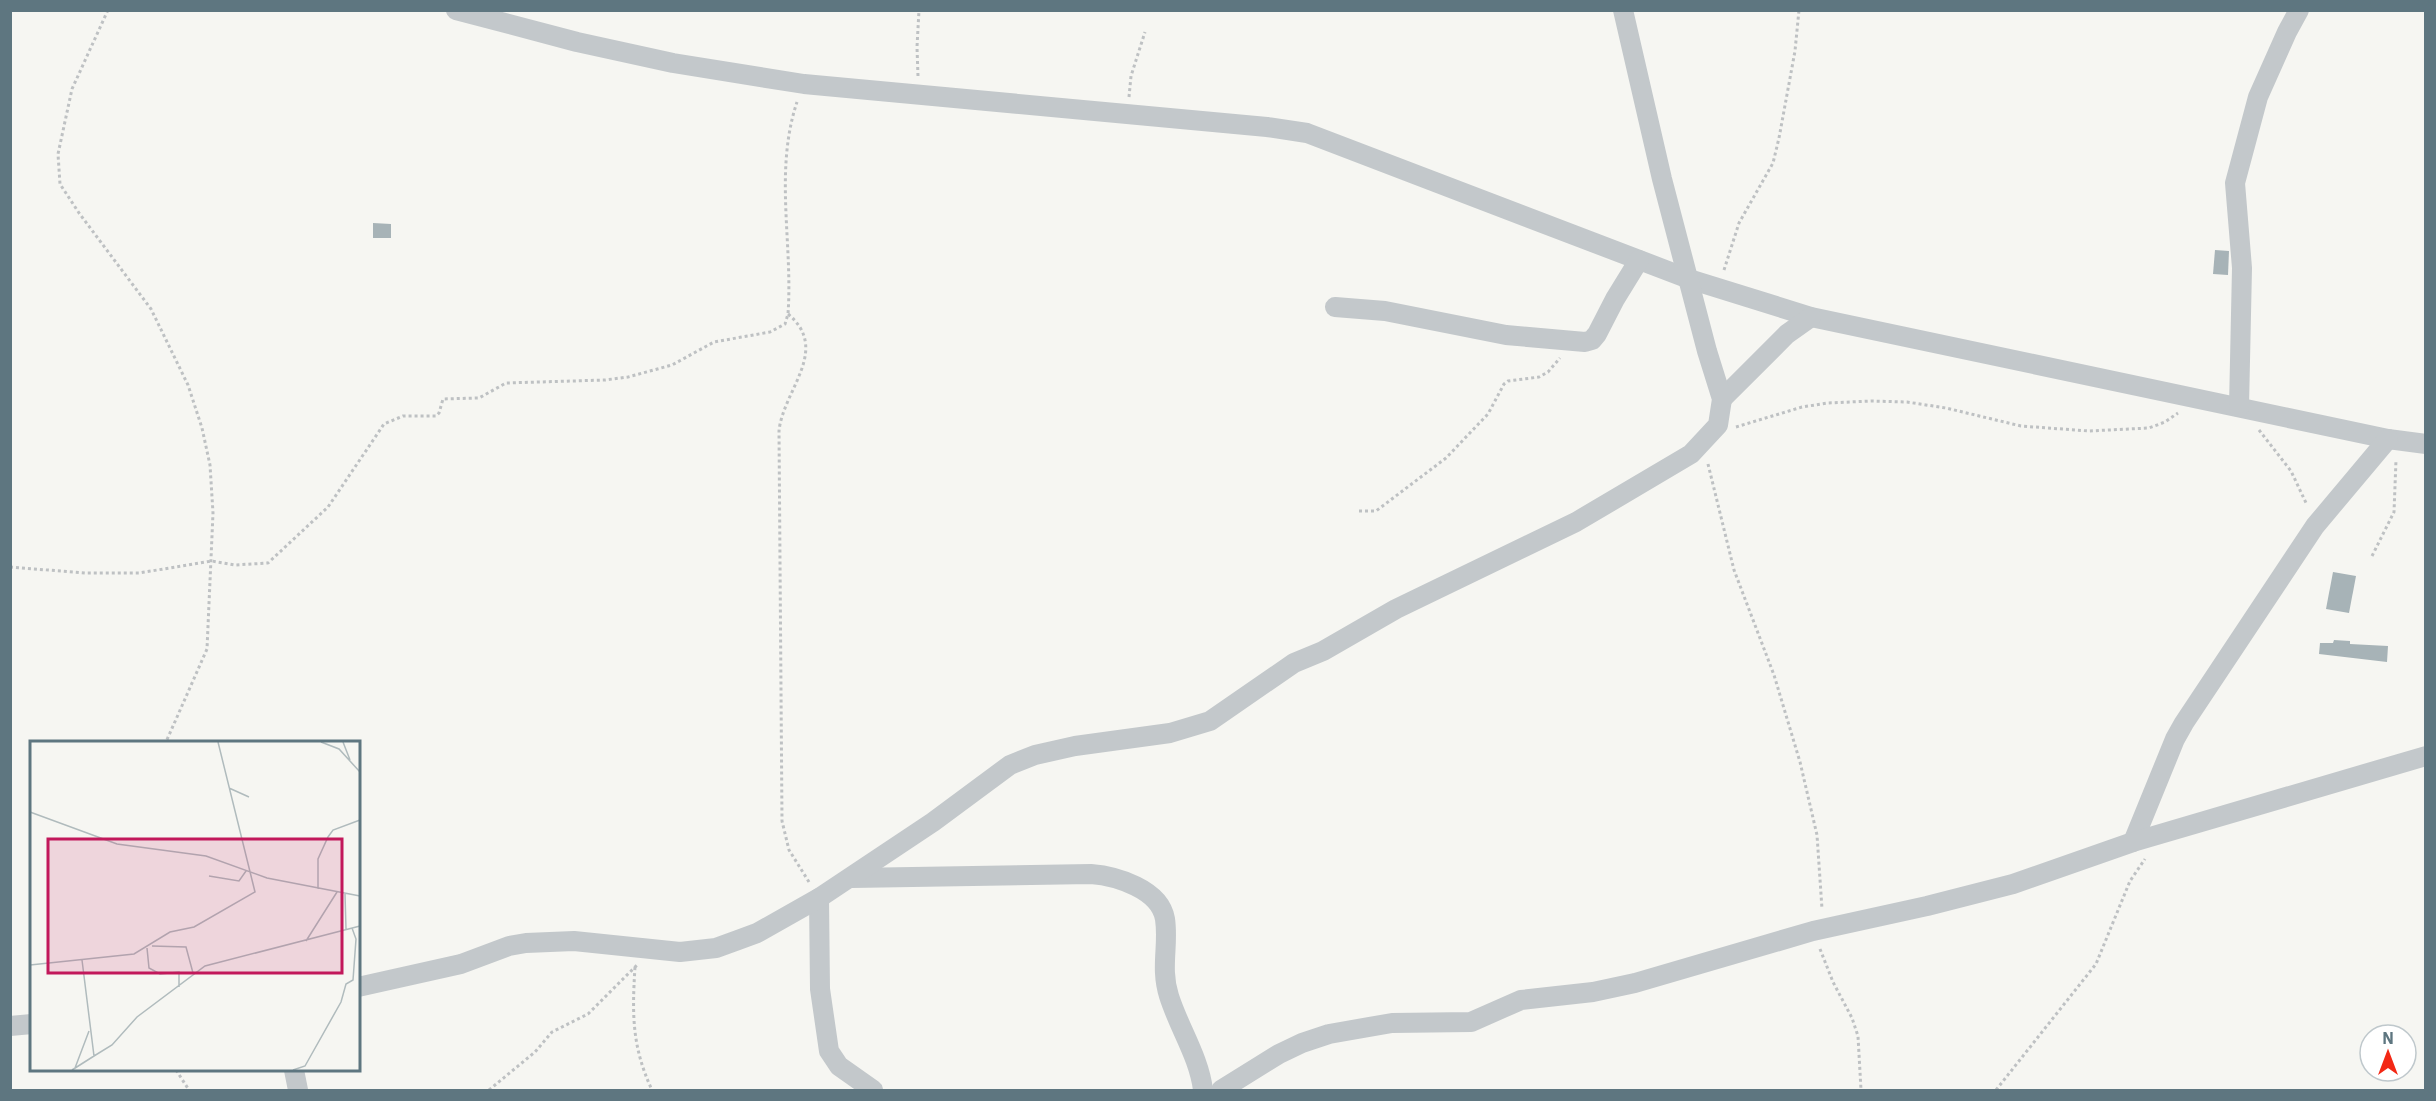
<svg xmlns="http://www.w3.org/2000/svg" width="2436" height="1101" font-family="'IBM Plex Sans',sans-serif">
<rect width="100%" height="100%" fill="#f6f6f2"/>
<g fill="#a7b3b7">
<polygon points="373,223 391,224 391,238 373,238"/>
<polygon points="2215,250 2229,251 2228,275 2213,274"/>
<polygon points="2333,572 2356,576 2349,613 2326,609"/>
<polygon points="2334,640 2350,641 2350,644 2388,646 2387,662 2319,654 2320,643 2333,643"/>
</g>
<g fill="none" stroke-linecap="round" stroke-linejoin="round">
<g stroke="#bec1c3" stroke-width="3" stroke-dasharray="3 3" stroke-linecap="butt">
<polyline points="108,10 72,89 58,154 60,184 79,213 151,309 188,385 202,428 210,465 213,513 207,649 166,742"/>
<polyline points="918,76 917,47 919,10"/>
<polyline points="1129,97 1131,76 1145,32"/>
<polyline points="1724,270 1739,223 1773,163 1779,138 1795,51 1799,10"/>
<path d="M788 314C831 350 783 390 779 431L782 821 789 850 809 882"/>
<polyline points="1736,427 1802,407 1828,403 1871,401 1907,402 1946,408 2021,426 2089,431 2149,428 2165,422 2178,413"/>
<polyline points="2259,430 2291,471 2307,505"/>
<polyline points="1708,464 1734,570 1774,675 1800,762 1817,835 1822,909"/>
<polyline points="1359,511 1376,511 1446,458 1488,414 1504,384 1508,381 1539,377 1548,372 1560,358"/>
<polyline points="2372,556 2394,512 2396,460"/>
<path d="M10 567 85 573H139L212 561 235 565 268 563 328 507 384 424 403 416H436L439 413 443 399 479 398 506 383 605 380 628 377 672 365 714 342 770 332 785 324 788 314C793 243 774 171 797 102"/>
<polyline points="1820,949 1833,982 1852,1018 1858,1036 1861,1090"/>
<path d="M635 967C632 1015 632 1047 652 1090"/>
<polyline points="176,1070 189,1090"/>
<polyline points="489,1090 535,1052 552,1032 588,1014 637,965"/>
<polyline points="1996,1090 2096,964 2130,881 2145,859"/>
</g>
<g stroke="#c3c8cb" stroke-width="20">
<polyline points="456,10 577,42 673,63 804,84 1267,127 1307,133 1689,279 1811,317 2388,439 2426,444"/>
<polyline points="1335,307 1385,311 1506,335 1585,342 1592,340 1597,334 1615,299 1639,260"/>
<polyline points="1722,399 1787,334 1811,317"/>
<polyline points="2239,407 2242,268 2235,183 2258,97 2287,32 2299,10"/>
<polyline points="2133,842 2175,739 2184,723 2315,526 2388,439"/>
<path d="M852 878 1091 874C1116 876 1160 889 1165 919 1169 945 1160 968 1169 996 1179 1028 1199 1057 1203 1090"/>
<polyline points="819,898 820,989 829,1051 839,1066 873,1090"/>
<polyline points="358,987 461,964 509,946 526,943 574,941 680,952 716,948 738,940 757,933 819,898 933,822 1010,765 1035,755 1075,746 1170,733 1210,721 1294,663 1323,651 1396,609 1576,522 1691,454 1718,425 1722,399 1707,351 1662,179 1623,10"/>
<polyline points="10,1026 32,1024"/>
<polyline points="294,1070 298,1090"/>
<polyline points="1221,1090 1279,1054 1302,1043 1329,1034 1392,1023 1471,1022 1521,1000 1593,992 1635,983 1813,931 1927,906 2013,884 2133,842 2426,756"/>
</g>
</g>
<g transform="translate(30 741)">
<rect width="330" height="330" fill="#f6f6f2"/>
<path fill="none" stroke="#b0bbbd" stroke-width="1.5" d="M291 1 309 8 330 31M313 1 320 19M199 47 219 56M0 71 87 103 176 115 237 137 330 155M179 135 209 140 216 130M288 148V118L298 96 303 89 330 79M315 153 316 188M276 200 307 151M122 205 156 206 163 232M117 207 119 227 130 233 149 231V246M0 224 104 213 140 191 164 186 225 151 188 1M64 315 82 304 107 276 175 225 330 185M45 327 59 290M42 329 64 315 52 219M263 329 275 325 311 261 316 243 323 239 326 198 322 187"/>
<path fill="#c2185b" fill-opacity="0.15" stroke="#c2185b" stroke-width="3" d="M18 98H312V232H18Z"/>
<rect width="330" height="330" fill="none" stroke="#5e7680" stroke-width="3"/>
</g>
<rect width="2436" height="1101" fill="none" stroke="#5e7680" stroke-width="24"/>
<g transform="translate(2388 1053)"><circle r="28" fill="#ffffff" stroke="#bfc8cc" stroke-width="1.5"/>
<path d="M0-4.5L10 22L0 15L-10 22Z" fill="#f32815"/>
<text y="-9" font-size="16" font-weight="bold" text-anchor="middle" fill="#5e7680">N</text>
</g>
</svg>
